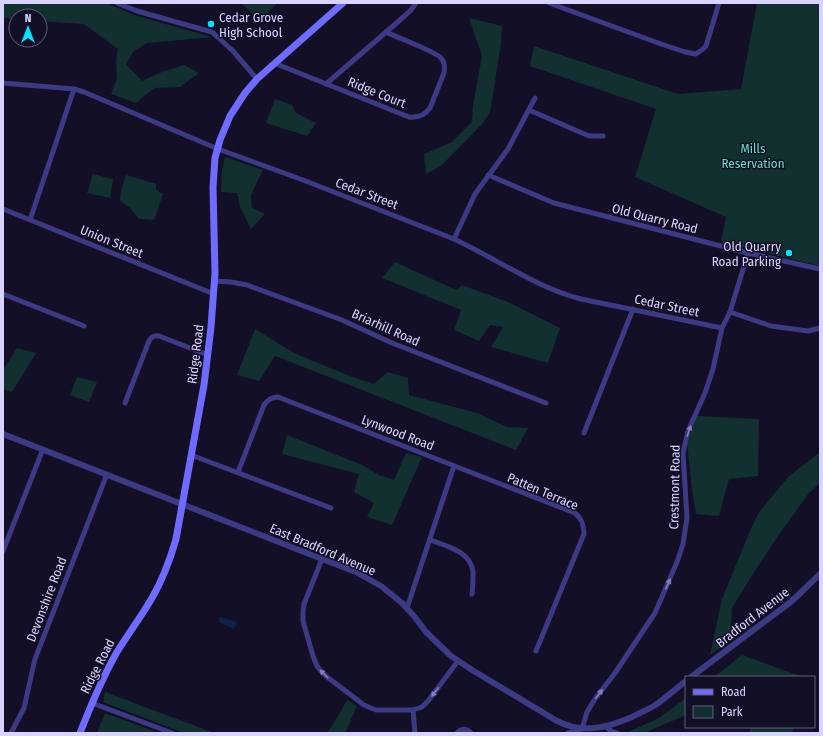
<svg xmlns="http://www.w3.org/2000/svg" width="823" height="736" font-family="'Fira Sans Condensed',sans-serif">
<rect width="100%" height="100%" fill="#130f26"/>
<g fill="#12302f">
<polygon points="3,3 107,3 134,15 211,37 202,38 147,43 133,52 126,64 142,81 162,72 184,65 199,73 180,87 154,88 136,103 111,94 117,79 116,60 118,49 84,24 40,21 40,16 16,16 16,19 3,18"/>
<polygon points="241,3 277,3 260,21"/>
<polygon points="757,3 820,3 820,266 721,242 726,217 635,177 656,109 530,66 534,46 678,94 741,89"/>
<polygon points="469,18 502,26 501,44 490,113 482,124 442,165 426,174 424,154 452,142 472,122 473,106 482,56"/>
<polygon points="275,99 292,105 296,113 316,123 307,136 266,123"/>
<polygon points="225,157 263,170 251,195 252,208 265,214 251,229 240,207 237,193 221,192 222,171"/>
<polygon points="93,174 113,179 110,198 87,193"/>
<polygon points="126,175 156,184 156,190 163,194 154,220 139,219 129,207 120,201 121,190"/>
<polygon points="395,262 456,290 462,285 510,303 560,328 548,363 491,347 503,327 490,325 479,341 454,330 461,310 382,278"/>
<polygon points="255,329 294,353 347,375 374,384 388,372 408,378 409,395 477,413 507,427 528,428 516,450 275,356 259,381 237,375"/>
<polygon points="17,348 36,353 12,392 3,389 3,370"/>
<polygon points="77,377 97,382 89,402 70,395"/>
<polygon points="697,416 759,419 758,476 729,479 719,516 696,514 692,490 687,443"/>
<polygon points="287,435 362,465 379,475 394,480 406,453 422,457 392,525 367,517 374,503 354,492 359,474 282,454"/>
<polygon points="820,452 820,483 809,493 780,533 751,577 732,608 730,641 710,655 722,599 752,526 759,512 788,477"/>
<polygon points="742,655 803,677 714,677"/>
<polygon points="105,692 214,733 184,733 103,702"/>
<polygon points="686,698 686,715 644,733 626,733 659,718"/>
<polygon points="347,700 357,706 345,733 327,733 337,718"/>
<polygon points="105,713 159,733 97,733"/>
<polygon points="751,727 794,727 792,733 749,733"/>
</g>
<polygon fill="#0c2248" points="220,617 237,622 234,629 218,622"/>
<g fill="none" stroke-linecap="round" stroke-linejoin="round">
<g stroke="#3d3a85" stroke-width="5">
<polyline points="117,3 137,11 212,32 233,51 257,79"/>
<polyline points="549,3 661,44 685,52 696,54 703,49 706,46 719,3"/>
<path d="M274 63 409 117C418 118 425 115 430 108L444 73C445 67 445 62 441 58 435 51 396 37 386 32"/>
<path d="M3 83 74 89 84 92 218 149 303 180 454 239C497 259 535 287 581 299L722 328"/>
<polyline points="326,84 400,20 410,11 416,3"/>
<polyline points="529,110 589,136 603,136"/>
<polyline points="488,175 554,203 748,253 820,269"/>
<polyline points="3,209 214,294"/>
<polyline points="30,220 74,89"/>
<polyline points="454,239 475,194 508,149 535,98"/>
<polyline points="214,281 231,282 247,285 342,320 392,343 546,403"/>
<polyline points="3,294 84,326"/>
<polyline points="730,312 771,326 808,331 820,328"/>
<path d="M125 403 149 341C151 337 154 335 159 336L208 355"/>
<polyline points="584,433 633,309"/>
<polyline points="191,455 331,508"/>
<path d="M238 472 264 405C268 399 272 397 278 397L575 513C582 519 584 525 584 534L536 651"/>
<path d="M430 540C446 546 471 551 473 572 473 579 473 587 472 594"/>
<polyline points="3,551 43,449"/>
<polyline points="322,559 304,604 303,611 303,621 313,656 317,666 320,670 327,677 364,705 371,708 376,710 413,710 422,707 428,701 458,661"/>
<polyline points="407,608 454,466"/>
<polyline points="92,703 172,733"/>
<polyline points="413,710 415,733"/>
<polyline points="605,726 611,731 617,733"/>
<polyline points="11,733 24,708 35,659 107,474"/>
<path d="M457 733C461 728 467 728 471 733"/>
<polyline points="568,733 582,729 587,712 595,699 615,673 655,613 677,562 683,544 687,518 683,453 688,431 705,393 713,369 722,328 730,312 748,253"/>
</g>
<g stroke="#3d3a85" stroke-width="6">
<path d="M3 434 322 559 356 572 381 586 402 603 414 616 426 632 451 656 472 670 557 721C582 734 607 728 632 717 639 713 647 710 654 706 665 699 675 689 686 681"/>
<polyline points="691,677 792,601 820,574"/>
</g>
<path stroke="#6f6bff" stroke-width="7" d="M80 733C91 705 102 678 117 652 128 634 141 617 152 598 163 579 170 560 176 539L204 385 211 327 215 273 213 187 215 158 220 140 230 116 245 93 257 79 343 3"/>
</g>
<defs><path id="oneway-solid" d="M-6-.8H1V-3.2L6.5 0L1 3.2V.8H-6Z"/></defs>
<g fill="#837fbc">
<use href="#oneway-solid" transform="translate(689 431) rotate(-71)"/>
<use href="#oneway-solid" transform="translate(668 584) rotate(-66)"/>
<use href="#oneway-solid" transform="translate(324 674) rotate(-135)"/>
<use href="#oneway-solid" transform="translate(435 692) rotate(127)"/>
<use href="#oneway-solid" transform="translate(599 694) rotate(-53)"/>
</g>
<g fill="#00e5ff" stroke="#130f26" stroke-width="1.5">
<circle cx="211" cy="24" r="4"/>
<circle cx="789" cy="253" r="4"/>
</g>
<g text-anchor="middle" stroke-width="3" stroke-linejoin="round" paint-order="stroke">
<g font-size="13" fill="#d9d4ff" stroke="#130f26" text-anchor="start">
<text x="219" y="22">Cedar Grove<tspan x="219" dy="15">High School</tspan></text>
<text x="781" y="251" text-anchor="end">Old Quarry<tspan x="781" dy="15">Road Parking</tspan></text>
</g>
<g font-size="13" fill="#d9d4ff" stroke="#130f26">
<text transform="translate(377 92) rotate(22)" y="5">Ridge Court</text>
<text transform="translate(367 193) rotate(21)" y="5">Cedar Street</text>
<text transform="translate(655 218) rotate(14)" y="5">Old Quarry Road</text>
<text transform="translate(112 241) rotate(22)" y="5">Union Street</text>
<text transform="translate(667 305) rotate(12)" y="5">Cedar Street</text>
<text transform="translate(386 327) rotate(24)" y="5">Briarhill Road</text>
<text transform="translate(195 354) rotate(-83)" y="5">Ridge Road</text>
<text transform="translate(398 432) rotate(21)" y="5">Lynwood Road</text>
<text transform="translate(674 487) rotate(-89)" y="5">Crestmont Road</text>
<text transform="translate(543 491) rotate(23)" y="5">Patten Terrace</text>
<text transform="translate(323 549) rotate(23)" y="5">East Bradford Avenue</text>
<text transform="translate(46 599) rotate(-69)" y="5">Devonshire Road</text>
<text transform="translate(752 617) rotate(-38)" y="5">Bradford Avenue</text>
<text transform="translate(97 666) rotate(-63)" y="5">Ridge Road</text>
</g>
<g font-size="13" fill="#5fe0c0" stroke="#130f26">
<text x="753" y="153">Mills<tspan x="753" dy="15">Reservation</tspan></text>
</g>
</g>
<rect width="823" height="736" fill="none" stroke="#d9d4ff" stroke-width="8"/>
<rect x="685" y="676" width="130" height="52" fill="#130f26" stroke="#625e7d"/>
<rect x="693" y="689" width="20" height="6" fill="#6f6bff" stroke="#625e7d"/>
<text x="721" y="696" font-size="12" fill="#d9d4ff">Road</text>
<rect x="693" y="706" width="20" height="12" fill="#12302f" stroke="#625e7d"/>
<text x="721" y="716" font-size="12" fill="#d9d4ff">Park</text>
<g transform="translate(28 28)"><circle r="19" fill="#130f26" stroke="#625e7d"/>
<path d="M0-3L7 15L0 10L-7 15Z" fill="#00e5ff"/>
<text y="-6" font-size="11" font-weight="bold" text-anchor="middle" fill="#d9d4ff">N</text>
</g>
</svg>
